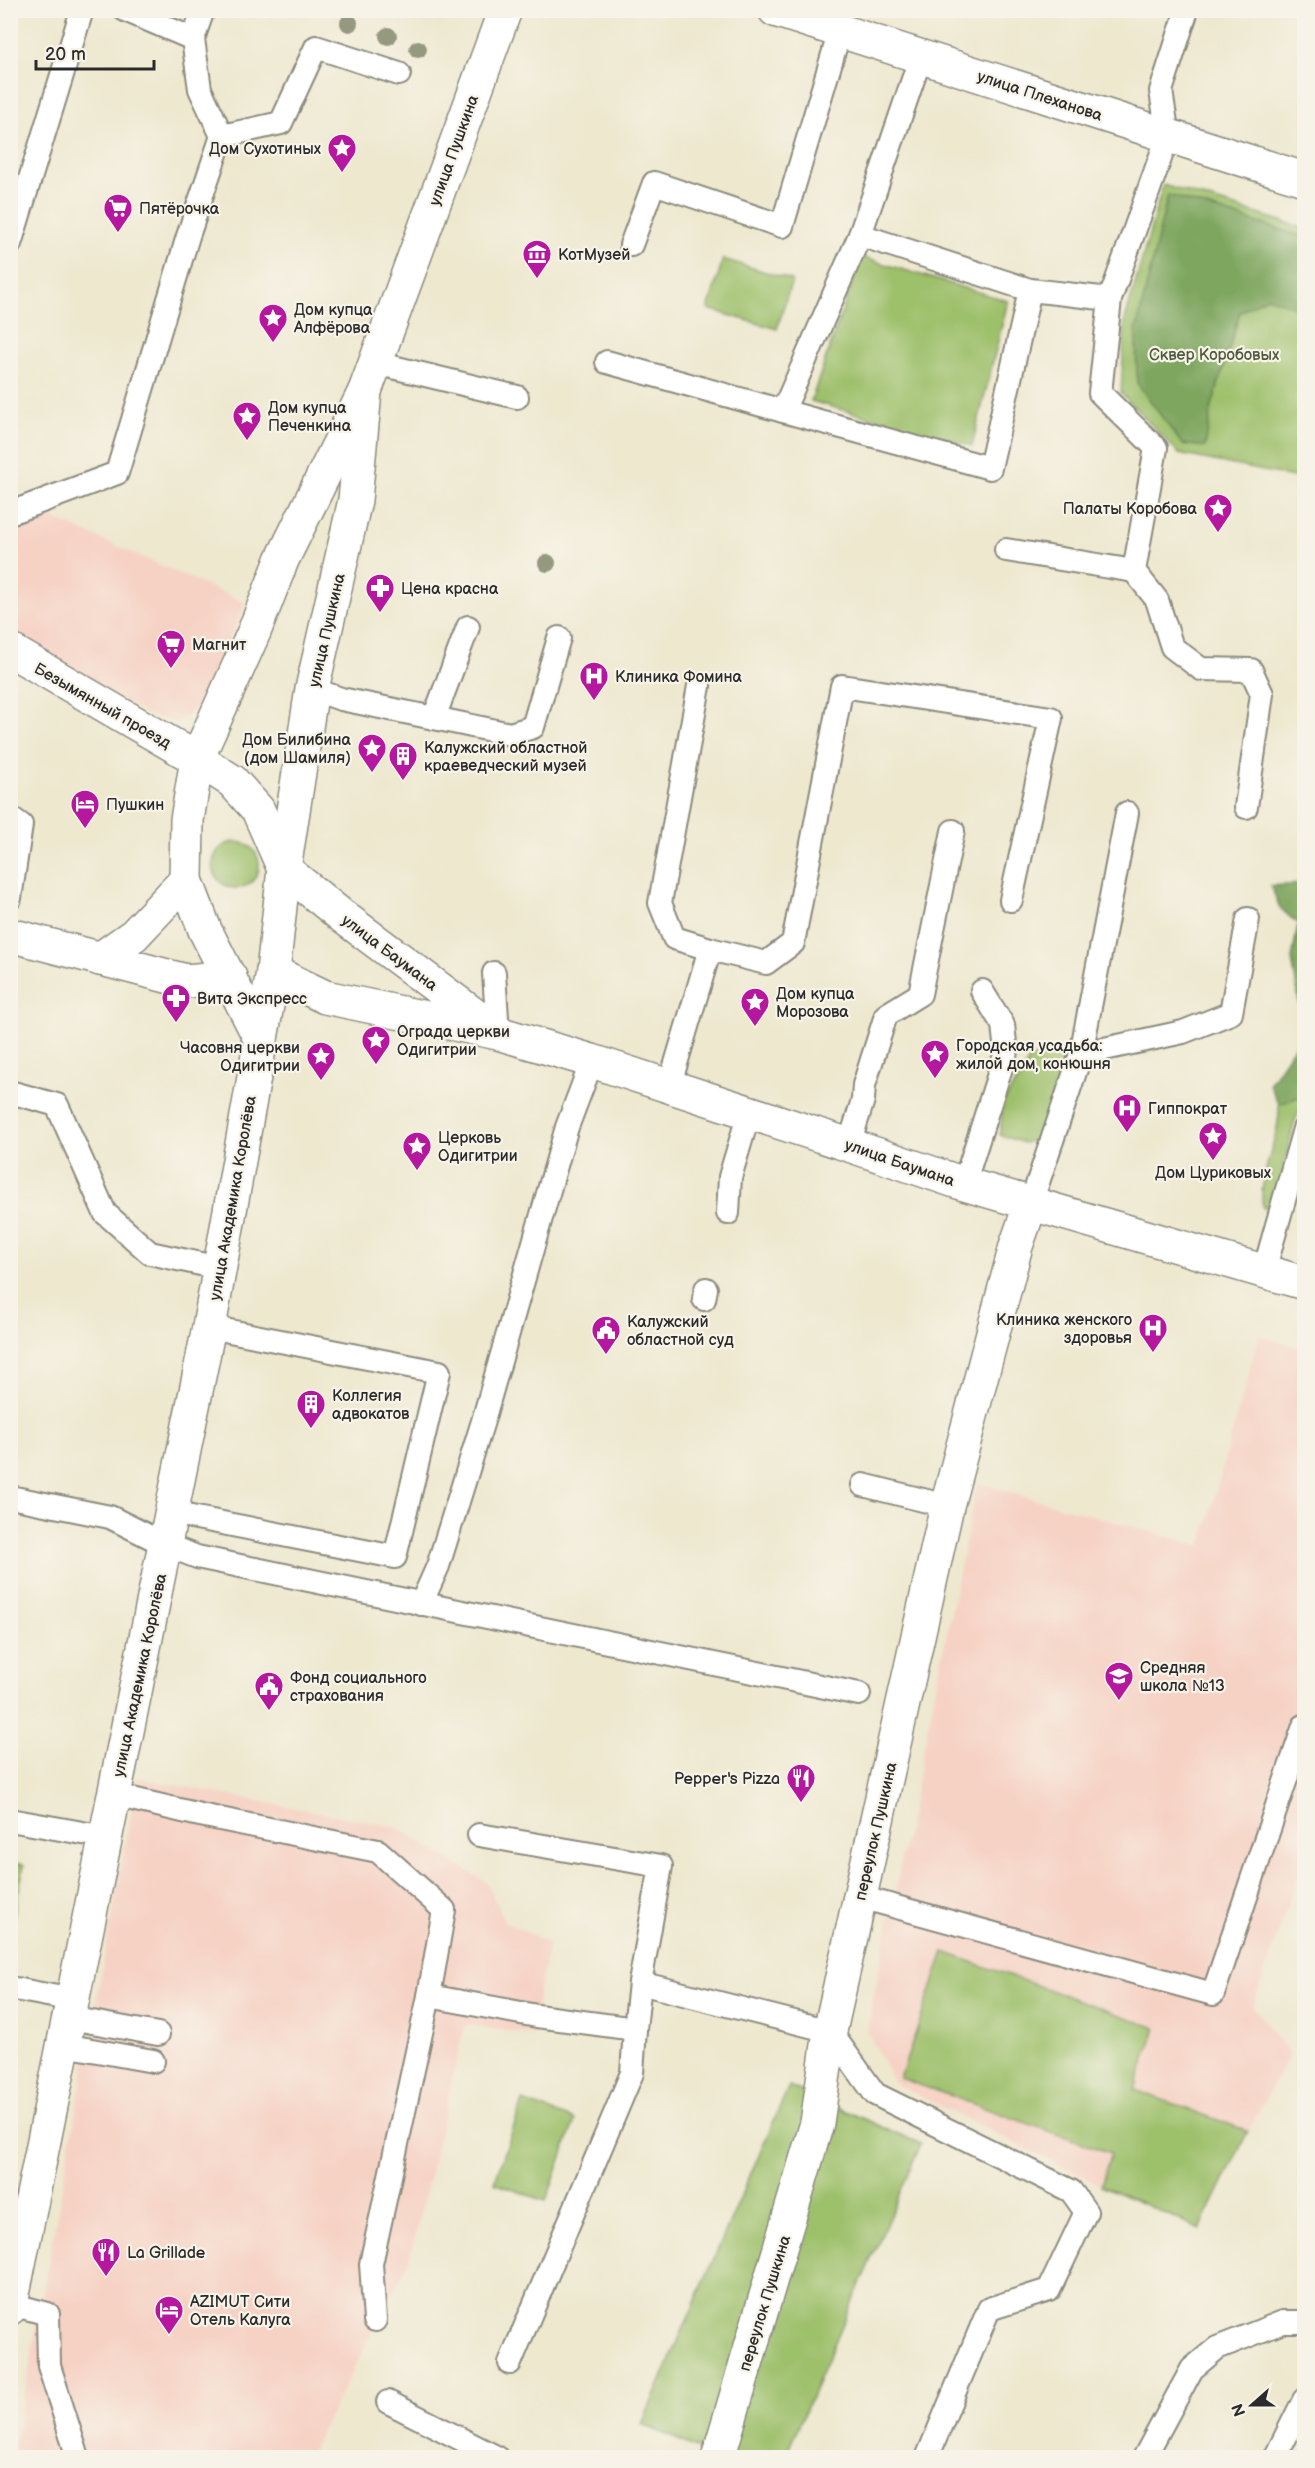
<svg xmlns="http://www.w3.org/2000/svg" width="1315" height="2468" font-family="'Balsamiq Sans',sans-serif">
<rect width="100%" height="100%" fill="#f7f3e8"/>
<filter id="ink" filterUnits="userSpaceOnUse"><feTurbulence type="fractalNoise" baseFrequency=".0167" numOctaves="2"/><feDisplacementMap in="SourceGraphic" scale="12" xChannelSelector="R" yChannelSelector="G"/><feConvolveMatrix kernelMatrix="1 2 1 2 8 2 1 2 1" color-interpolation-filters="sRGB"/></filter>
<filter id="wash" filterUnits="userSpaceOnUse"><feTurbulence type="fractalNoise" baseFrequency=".008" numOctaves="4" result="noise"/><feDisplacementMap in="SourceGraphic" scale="24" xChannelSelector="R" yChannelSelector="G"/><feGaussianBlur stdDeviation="1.35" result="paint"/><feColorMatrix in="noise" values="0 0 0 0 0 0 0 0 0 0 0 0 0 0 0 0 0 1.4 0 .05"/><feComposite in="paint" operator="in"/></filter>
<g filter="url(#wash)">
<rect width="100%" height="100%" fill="#eee8cf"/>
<g fill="#f6d2c4">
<polygon points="10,499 246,603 198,707 176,722 147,715 11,632"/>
<polygon points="1259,1336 1304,1349 1304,1857 1253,2006 1290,2054 1248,2131 1200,2229 1094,2182 895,2084 867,2031 977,1483 1201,1546"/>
<polygon points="137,1778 396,1827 487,1883 505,1922 549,1943 538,1997 535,2035 465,2025 409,2262 308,2457 17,2458 15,2445"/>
</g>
<g fill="#9dc06a" stroke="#64764a" stroke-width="1.5">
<polygon points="1163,185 1304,228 1304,479 1179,454 1121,393 1125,320"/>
<polygon points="861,257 1008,301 972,446 811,401"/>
<polygon points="723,259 792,280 777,329 708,309"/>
<circle cx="236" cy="865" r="23"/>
<polygon points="1046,1051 1065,1055 1040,1138 1024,1143 1000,1135 1003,1103 1029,1060"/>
<path d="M1304 1095V1102L1295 1120 1275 1202 1263 1208C1257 1173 1281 1140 1279 1104Z"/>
<polygon points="11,1862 24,1865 11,1930 10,1862"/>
<polygon points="944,1952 1156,2028 1135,2090 1248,2131 1200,2229 1101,2185 1111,2153 900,2078"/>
<polygon points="789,2086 921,2144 785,2457 717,2457 642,2424"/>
<polygon points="523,2101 575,2120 546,2201 494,2183"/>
</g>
<g fill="#7ea65e" stroke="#546844" stroke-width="1.5">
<polygon points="1168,195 1304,237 1304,310 1267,297 1240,312 1212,406 1205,447 1182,444 1137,383 1136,331"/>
<polygon points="1302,884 1304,885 1304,1095 1279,1104 1269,1084 1304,1032 1292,959 1298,924 1280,908 1271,886"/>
</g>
</g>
<g filter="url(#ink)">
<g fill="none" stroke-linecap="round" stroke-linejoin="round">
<g stroke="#8c8a7d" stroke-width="26">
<g id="service">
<polyline points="125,10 193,39"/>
<polyline points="222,136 281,123 316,47 399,74"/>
<polyline points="860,235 1030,290 1110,299 1168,136 1161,91 1187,10"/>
<polyline points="10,244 82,10"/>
<polyline points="631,245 654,183 782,226 840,31"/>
<polyline points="607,362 783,411 860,235 921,56"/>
<polyline points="376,363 517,397"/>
<polyline points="783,411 990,468 1030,290"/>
<polyline points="10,513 117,473 188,236 222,136 200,89 193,39 203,10"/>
<polyline points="1006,550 1134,571 1156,448 1100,393 1110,299"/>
<polyline points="1134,571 1157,600 1172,647 1201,669 1251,670 1262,694 1246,807"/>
<polyline points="312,689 341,699 434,718 468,627"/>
<polyline points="434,718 510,734 533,727 559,638"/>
<polyline points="10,817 21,825 10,898"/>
<polyline points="710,949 766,963 793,943 842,686 1051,718 1011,900"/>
<polyline points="494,973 498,1033"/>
<polyline points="1081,1054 1127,813"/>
<polyline points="669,1087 710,949 674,938 660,903 699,686"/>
<polyline points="10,1092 57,1105 105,1213 150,1253 219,1268"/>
<polyline points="849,1145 863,1100 864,1085 886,1015 920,994 953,831"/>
<polyline points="964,1184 1006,1052 1003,1025 982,991"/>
<polyline points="1031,1203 1081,1054 1183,1032 1231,1013 1248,919"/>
<polyline points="728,1213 730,1177 749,1113"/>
<polyline points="1264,1271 1304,1129"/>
<polyline points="704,1299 706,1289"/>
<polyline points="863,1485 947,1506"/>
<polyline points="10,1497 110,1517 166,1545 197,1557 859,1694"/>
<polyline points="171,1513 395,1557 439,1372 209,1327"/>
<polyline points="421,1604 438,1566 483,1421 567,1127 592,1061"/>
<polyline points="115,1795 200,1815 378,1851 444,1910 429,1996 537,2016 635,2029 640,1983"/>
<polyline points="10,1820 105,1837"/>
<polyline points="479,1835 661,1866 640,1983 830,2031 875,2094 1071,2191 1086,2212 1049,2290 989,2309 927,2458"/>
<polyline points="860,1897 1213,1994 1304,1726"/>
<polyline points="10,1988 73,2000"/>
<polyline points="70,2018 158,2034"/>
<polyline points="64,2045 153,2061"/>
<polyline points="11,2304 48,2314 49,2366 78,2458"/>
<polyline points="375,2320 371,2264 429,1996"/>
<polyline points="510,2363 632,2073 635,2029"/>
<polyline points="388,2402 498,2458"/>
<polyline points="1144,2458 1192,2369 1217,2348 1283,2322 1304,2322"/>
<polyline points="1275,2458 1304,2400"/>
</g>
</g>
<g stroke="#8c8a7d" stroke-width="36">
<polyline id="pedestrian" points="718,2458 817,2123 830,2031"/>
</g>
<g stroke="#8c8a7d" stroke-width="36">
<g id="minor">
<polyline points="775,10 1304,179"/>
<polyline points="10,650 197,759"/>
<polyline points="10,935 186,981 230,977"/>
<polyline points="100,959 134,935 186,880"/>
<polyline points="830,2031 947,1506 1016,1246 1031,1203"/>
</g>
</g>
<g stroke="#8c8a7d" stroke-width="36">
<g id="tertiary">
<polyline points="197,759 232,781 258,810 284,869 342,916 489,1026"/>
<polyline points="273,972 325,997 498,1033 592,1061 849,1145 964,1184 1304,1283"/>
<polyline points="261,1040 205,930 186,880 187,820 197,759 254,632 282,560 365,391 505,10"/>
<polyline points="10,2308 209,1327 273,972 284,869 312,689 355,500 365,391"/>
</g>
</g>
<use href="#service" stroke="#fff" stroke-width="22"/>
<use href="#pedestrian" stroke="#fff" stroke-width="33"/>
<use href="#minor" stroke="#fff" stroke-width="33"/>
<use href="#tertiary" stroke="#fff" stroke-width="33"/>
</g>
<g fill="#95997f">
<circle cx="349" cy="23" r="9"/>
<circle cx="388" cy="36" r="9"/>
<circle cx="418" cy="49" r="9"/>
<circle cx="547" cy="563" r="9"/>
</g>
</g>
<defs>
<g id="sight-pin" transform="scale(1.5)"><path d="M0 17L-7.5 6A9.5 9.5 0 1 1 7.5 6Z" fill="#b5179e" stroke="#f7f3e8"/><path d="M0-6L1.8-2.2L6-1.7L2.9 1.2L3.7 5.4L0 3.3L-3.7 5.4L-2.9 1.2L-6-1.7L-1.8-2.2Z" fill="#fff"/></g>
<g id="supermarket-pin" transform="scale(1.5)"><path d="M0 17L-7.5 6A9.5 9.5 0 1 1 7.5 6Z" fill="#b5179e" stroke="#f7f3e8"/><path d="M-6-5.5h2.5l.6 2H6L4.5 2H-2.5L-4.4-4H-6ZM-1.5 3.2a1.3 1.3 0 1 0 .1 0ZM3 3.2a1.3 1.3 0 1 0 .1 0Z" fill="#fff"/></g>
<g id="museum-pin" transform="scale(1.5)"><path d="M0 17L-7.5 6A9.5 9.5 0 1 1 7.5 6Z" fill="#b5179e" stroke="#f7f3e8"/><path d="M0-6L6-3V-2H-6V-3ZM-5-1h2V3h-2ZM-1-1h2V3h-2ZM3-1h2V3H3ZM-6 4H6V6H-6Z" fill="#fff"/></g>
<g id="pharmacy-pin" transform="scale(1.5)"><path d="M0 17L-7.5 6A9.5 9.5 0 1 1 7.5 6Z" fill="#b5179e" stroke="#f7f3e8"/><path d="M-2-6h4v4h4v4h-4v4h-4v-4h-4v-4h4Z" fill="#fff"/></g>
<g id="hospital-pin" transform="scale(1.5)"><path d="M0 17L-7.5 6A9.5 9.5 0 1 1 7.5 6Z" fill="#b5179e" stroke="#f7f3e8"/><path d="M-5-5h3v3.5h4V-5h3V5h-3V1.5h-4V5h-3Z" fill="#fff"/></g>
<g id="building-pin" transform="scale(1.5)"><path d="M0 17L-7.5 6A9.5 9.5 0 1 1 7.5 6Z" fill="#b5179e" stroke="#f7f3e8"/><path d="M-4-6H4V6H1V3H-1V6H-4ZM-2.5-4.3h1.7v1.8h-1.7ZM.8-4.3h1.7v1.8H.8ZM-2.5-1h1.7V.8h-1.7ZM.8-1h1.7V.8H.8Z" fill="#fff"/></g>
<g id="hotel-pin" transform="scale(1.5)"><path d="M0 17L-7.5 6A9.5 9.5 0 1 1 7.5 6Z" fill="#b5179e" stroke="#f7f3e8"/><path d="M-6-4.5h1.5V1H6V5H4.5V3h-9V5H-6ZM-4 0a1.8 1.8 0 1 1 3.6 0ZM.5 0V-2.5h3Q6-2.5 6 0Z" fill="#fff"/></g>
<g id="civic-pin" transform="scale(1.5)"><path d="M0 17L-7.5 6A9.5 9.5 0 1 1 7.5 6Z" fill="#b5179e" stroke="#f7f3e8"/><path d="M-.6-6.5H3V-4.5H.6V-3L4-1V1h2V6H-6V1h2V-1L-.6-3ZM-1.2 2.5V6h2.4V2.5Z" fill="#fff"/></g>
<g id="school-pin" transform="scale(1.5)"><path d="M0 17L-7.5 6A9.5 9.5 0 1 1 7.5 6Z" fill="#b5179e" stroke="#f7f3e8"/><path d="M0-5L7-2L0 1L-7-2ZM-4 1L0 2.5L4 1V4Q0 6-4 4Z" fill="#fff"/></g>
<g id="restaurant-pin" transform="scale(1.5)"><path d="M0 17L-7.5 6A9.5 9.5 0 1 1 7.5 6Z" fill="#b5179e" stroke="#f7f3e8"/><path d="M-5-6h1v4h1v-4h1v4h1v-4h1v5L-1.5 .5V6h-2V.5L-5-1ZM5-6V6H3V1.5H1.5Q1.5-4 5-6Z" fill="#fff"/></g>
</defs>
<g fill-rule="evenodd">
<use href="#sight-pin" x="342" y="148"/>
<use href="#supermarket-pin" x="118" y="208"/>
<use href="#museum-pin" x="537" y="254"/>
<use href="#sight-pin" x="273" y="318"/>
<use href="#sight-pin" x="247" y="416"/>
<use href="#sight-pin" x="1218" y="508"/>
<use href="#pharmacy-pin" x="380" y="588"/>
<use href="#supermarket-pin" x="171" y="644"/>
<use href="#hospital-pin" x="594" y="676"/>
<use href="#sight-pin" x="372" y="748"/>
<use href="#building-pin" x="403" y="756"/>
<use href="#hotel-pin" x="85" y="804"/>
<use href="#pharmacy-pin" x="176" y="998"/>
<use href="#sight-pin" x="755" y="1002"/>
<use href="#sight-pin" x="376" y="1040"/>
<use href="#sight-pin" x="935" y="1054"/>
<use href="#sight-pin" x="321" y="1056"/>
<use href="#hospital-pin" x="1127" y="1108"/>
<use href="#sight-pin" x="1213" y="1136"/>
<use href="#sight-pin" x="417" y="1146"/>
<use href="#hospital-pin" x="1153" y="1328"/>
<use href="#civic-pin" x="606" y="1330"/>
<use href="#building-pin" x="311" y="1404"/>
<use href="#school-pin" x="1119" y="1676"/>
<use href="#civic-pin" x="269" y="1686"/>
<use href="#restaurant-pin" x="801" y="1778"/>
<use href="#restaurant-pin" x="106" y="2252"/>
<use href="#hotel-pin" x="169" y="2310"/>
</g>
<g text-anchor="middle" stroke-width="4.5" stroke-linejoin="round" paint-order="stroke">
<g font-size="16" fill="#2b2b2b" stroke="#f7f3e8">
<text transform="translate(1040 95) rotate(18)" y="6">улица Плеханова</text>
<text transform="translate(453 150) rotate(-70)" y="6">улица Пушкина</text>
<text transform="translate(326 630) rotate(-77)" y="6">улица Пушкина</text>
<text transform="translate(103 705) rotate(30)" y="6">Безымянный проезд</text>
<text transform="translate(390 952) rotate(37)" y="6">улица Баумана</text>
<text transform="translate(900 1162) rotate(19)" y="6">улица Баумана</text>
<text transform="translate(232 1198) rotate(-80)" y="6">улица Академика Королёва</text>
<text transform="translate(139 1675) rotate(-78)" y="6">улица Академика Королёва</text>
<text transform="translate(875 1831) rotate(-77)" y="6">переулок Пушкина</text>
<text transform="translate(764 2303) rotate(-73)" y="6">переулок Пушкина</text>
</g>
<g font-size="16" fill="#2b2b2b" stroke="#f7f3e8" text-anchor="start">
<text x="321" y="154" text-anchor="end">Дом Сухотиных</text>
<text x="139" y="214">Пятёрочка</text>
<text x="558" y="260">КотМузей</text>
<text x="294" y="315">Дом купца<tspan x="294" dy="18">Алфёрова</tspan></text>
<text x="268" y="413">Дом купца<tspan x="268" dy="18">Печенкина</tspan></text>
<text x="1197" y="514" text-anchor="end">Палаты Коробова</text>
<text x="401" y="594">Цена красна</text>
<text x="192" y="650">Магнит</text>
<text x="615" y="682">Клиника Фомина</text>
<text x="351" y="745" text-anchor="end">Дом Билибина<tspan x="351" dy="18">(дом Шамиля)</tspan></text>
<text x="424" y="753">Калужский областной<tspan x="424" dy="18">краеведческий музей</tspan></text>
<text x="106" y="810">Пушкин</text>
<text x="776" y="999">Дом купца<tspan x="776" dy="18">Морозова</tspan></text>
<text x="197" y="1004">Вита Экспресс</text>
<text x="397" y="1037">Ограда церкви<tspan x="397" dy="18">Одигитрии</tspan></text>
<text x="956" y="1051">Городская усадьба:<tspan x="956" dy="18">жилой дом, конюшня</tspan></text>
<text x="300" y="1053" text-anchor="end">Часовня церкви<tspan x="300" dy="18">Одигитрии</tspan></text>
<text x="1148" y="1114">Гиппократ</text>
<text x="438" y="1143">Церковь<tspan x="438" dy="18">Одигитрии</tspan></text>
<text x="1213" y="1178" text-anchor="middle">Дом Цуриковых</text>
<text x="1132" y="1325" text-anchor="end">Клиника женского<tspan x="1132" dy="18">здоровья</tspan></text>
<text x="627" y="1327">Калужский<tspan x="627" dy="18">областной суд</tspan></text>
<text x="332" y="1401">Коллегия<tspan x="332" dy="18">адвокатов</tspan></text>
<text x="1140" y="1673">Средняя<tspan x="1140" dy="18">школа №13</tspan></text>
<text x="290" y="1683">Фонд социального<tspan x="290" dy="18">страхования</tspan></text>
<text x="780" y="1784" text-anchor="end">Pepper's Pizza</text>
<text x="127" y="2258">La Grillade</text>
<text x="190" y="2307">AZIMUT Сити<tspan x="190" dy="18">Отель Калуга</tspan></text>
</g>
<g font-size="16" fill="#4d583e" stroke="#f7f3e8">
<text x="1214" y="360">Сквер Коробовых</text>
</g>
</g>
<rect width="1315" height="2468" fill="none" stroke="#f7f3e8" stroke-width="36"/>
<g transform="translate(1252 2405) rotate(249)" stroke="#f7f3e8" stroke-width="4.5" paint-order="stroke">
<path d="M0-4.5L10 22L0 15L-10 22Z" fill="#2b2b2b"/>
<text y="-9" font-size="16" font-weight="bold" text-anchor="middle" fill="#2b2b2b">N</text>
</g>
<path d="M36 60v9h118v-9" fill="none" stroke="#2b2b2b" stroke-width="3"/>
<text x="45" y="60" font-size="18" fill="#2b2b2b" stroke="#f7f3e8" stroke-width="4.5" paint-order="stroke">20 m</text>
</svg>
